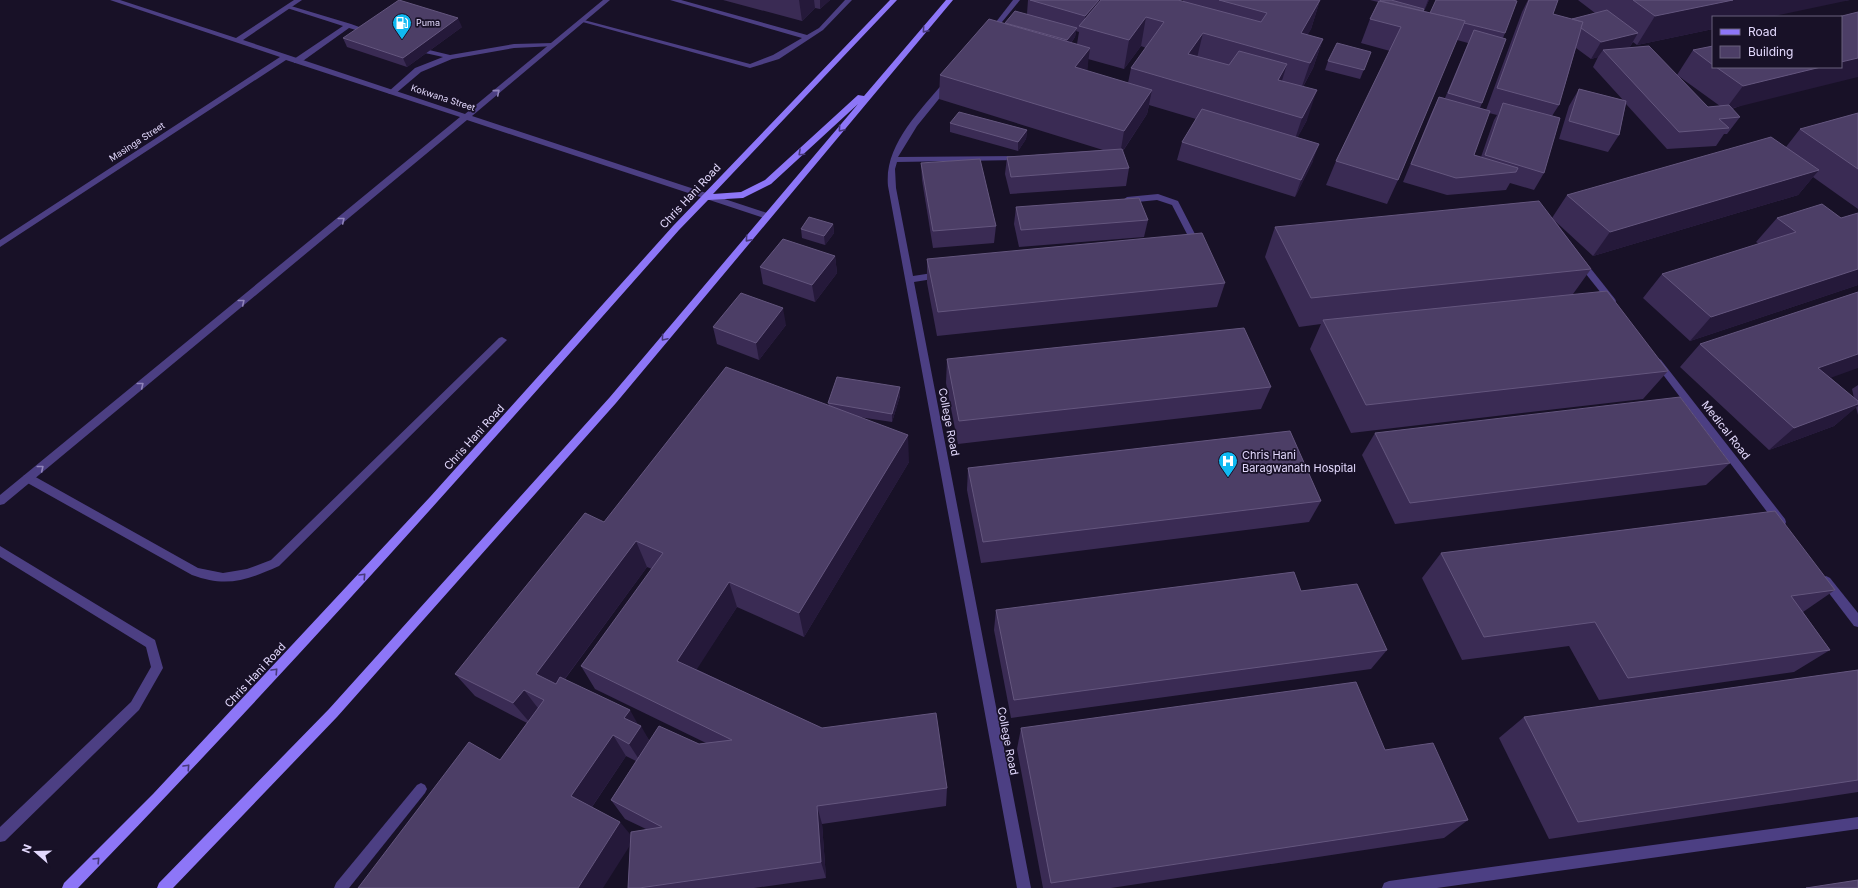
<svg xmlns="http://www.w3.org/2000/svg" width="1858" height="888" font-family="Inter,sans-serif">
<rect width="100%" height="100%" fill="#181127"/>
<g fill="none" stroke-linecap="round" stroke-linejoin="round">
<g fill="#4c3f83" fill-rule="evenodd">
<polygon points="670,0 681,0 807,35 819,28 845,0 852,0 823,30 779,59 750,68 579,21 584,20 750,64 773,55 802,38"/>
<polygon points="1013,0 1020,0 993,33 989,33 989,31"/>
<polygon points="287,6 291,6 351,24 373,32 370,34 349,28 300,63 294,63 294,59 343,26 287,8"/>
<polygon points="553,43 555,44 555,46 514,48 452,59 421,72 395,94 389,94 388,92 415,68 443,57 425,53 425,49 450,55 514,44"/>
<path d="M944 82 951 84 917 126 898 157 1019 156 1023 158 1019 160 897 162 895 169 896 188 913 276 939 272 943 275 939 278 914 282 1031 888H1017L888 186C884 145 920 111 944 82Z"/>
<path d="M1158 194 1178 201 1179 203 1196 236C1195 242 1193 246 1187 248L1183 245 1188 236 1172 205 1157 200 1127 203 1123 200 1127 197Z"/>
<polygon points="1581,259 1584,260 1615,299 1616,301 1615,303 1609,303 1578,264 1577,262"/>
<path d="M502 337 507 340 505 342 279 566C247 580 227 588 192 575L24 481 23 478 24 475H32L198 568 223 573 247 569 271 560 499 338Z"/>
<polygon points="1658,358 1661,360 1785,519 1786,522 1785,525 1781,526 1777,525 1655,364 1653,362 1655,360"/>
<polygon points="0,546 155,640 163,668 139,710 5,841 0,842 0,827 131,702 151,667 146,647 0,557"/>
<polygon points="1826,576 1830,578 1858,613 1858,627 1854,626 1822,584 1820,581 1822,578"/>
<polygon points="421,783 425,785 427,789 425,793 349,888 334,888 336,883 417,785"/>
<polygon points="1858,817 1858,829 1437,888 1382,888 1384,883 1389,881"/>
</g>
<polygon fill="#4c3f83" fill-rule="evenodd" points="110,0 120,0 236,38 294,0 302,0 243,40 465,114 603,0 610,0 472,116 770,214 771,216 767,219 764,218 467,120 4,504 0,505 0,495 460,117 286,60 0,247 0,240 280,57"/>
<path fill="#8d76f7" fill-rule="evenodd" d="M890 0H897L713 194 741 192 765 180 858 95 864 96 946 0H953L616 403 337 717 173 888H157L159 883 329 709 610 397 858 104 771 184 743 198 708 200 679 230C482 453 285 675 78 888H62L64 883 153 794 430 497 673 226Z"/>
</g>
<g fill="#3a2b54" fill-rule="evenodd">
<polygon points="723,0 830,0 820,9 815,8 802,21"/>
<path d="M1028 0H1178L1183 1V0H1320L1311 29 1307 35 1323 39 1313 68 1303 87 1307 120 1297 138 1313 161 1295 197 1177 160 1182 142 1196 119 1149 105 1147 114 1123 151 1129 168 1126 186 1010 194 1005 174 1007 157 1103 150 939 99 940 75 1005 24V23L1027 14ZM1076 31 1079 32 1077 44 1071 43 1075 37ZM1141 46 1146 48 1131 68 1128 83 1087 71 1088 59 1124 69Z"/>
<path d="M1370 0H1429L1424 11 1505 33 1503 38 1482 103 1480 108 1486 110 1522 12 1528 0H1558L1553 14 1572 19 1595 13 1578 0H1850L1713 17V29L1637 45 1633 42 1629 48 1708 107 1720 106 1677 75 1693 50 1713 46V67H1841L1732 109 1740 117 1727 134H1724L1716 146 1667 149 1626 104 1619 135 1608 152 1559 139 1569 106 1579 89 1623 100 1593 67 1598 57 1591 59 1576 48 1559 105 1552 116 1544 173 1534 190 1510 183 1506 190 1447 195 1403 182 1431 114 1439 97 1445 98 1468 43 1457 40 1398 180 1387 204 1326 185 1336 161 1390 51 1361 43 1370 19 1378 2ZM1489 113 1497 115 1494 120 1481 157 1474 155Z"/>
<polygon points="462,27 407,67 347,47 343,38"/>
<polygon points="1371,52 1360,79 1325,70 1328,61"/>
<polygon points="1858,113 1858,209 1813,177 1798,195 1593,256 1555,221 1591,269 1573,294 1668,371 1643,399 1351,433 1310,349 1321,324 1299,327 1265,257 1275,227 1552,218 1567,195 1786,147 1800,129"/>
<polygon points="950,123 1027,130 1026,139 1018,151 950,132"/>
<polygon points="921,163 996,226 994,243 933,248 922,180"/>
<polygon points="1016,207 1148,220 1144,237 1019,247 1014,224"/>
<polygon points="1858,213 1858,285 1690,341 1643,298 1662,274 1759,244 1756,242 1777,218 1841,218"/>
<polygon points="833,224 834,233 825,245 802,238 801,229"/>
<polygon points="835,256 837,273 815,302 763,284 760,267"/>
<polygon points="927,259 1225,283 1217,307 937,336 927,283"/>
<polygon points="786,325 759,360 717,344 713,327"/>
<polygon points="1700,344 1831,378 1854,398 1852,389 1858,385 1858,415 1856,407 1834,426 1769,450 1680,367"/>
<polygon points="947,359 1271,387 1261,409 958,444 946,383"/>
<path d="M900 387V396L892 422 859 417 909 462 804 637 737 607 696 669 947 788 946 806 822 824 826 878 754 888H628L630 844 500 760 527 723 475 696 455 674 604 522 829 405 828 403ZM647 567 652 569 581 666 595 689 706 743 699 744 649 740 638 725 565 679ZM626 756 636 761 611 800 625 819 646 829 631 836 592 807Z"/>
<polygon points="1375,433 1730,463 1706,485 1395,524 1362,455"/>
<polygon points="968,468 1321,501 1309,522 981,563 967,490"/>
<polygon points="1441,553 1835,590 1803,612 1830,650 1794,672 1599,700 1569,646 1462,660 1422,578"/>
<polygon points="1301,591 1387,650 1371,669 1011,718 994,630 996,610"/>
<polygon points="1858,670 1858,792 1549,839 1499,738 1524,717"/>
<polygon points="1021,728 1385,750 1468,820 1444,838 1111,888 1043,888 1017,749"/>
</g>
<g fill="#25193a">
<polygon points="799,0 814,0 815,8 802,21"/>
<polygon points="820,0 830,0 820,9"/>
<polygon points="1099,0 1111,0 1084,27 1085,16"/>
<polygon points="1320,0 1311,29 1294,58 1301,33"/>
<polygon points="1428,0 1429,0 1423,14"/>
<polygon points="1733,0 1850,0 1770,17 1713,17 1713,29 1637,45 1655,16"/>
<polygon points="1146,17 1141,46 1124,69 1129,40"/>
<polygon points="458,18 462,27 407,67 403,58"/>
<polygon points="1077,28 1075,37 1066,49 1067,40"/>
<polygon points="1203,33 1196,62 1188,54"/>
<polygon points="1638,33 1628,50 1603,50 1598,57 1591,59 1601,42"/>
<polygon points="1323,39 1313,68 1300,92 1310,63"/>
<polygon points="1090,48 1087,72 1075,67"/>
<polygon points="1858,58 1858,77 1725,110 1743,86 1821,67 1841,67 1841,62"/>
<polygon points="1287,64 1278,94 1269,109 1278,80"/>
<polygon points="1152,90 1147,114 1120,155 1124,131"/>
<polygon points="1317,90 1307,120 1292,148 1302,118"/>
<polygon points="1027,130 1026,139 1018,151 1018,142"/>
<polygon points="1319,144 1313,161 1295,197 1301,180"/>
<polygon points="1819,170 1798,195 1593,256 1610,232"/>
<polygon points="833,224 834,233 825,245 824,236"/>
<polygon points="835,256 837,273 815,302 812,285"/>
<polygon points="1858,269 1858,285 1690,341 1711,317"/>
<polygon points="783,308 786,325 759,360 756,343"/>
<polygon points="1858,354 1858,368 1794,391 1818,368"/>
<polygon points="900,387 900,396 892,422 892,414"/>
<polygon points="1858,404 1858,406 1834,426 1769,450 1794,428"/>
<polygon points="908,435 909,462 804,637 799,613"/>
<polygon points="636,541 647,567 552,696 536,674"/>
<polygon points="729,582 737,607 688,683 677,661"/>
<polygon points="524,690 541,712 531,724 513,703"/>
<polygon points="630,710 640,728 641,726 653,747 642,764 629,744 624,718"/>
<polygon points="613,735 626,756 587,814 571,796"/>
<polygon points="817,806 822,824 826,878 821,862"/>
<polygon points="620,822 634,839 603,888 578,888"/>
</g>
<g fill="#4c3e66" stroke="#64567e">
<polygon points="399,0 458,18 403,58 343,38"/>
<polygon points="1030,0 1099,0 1085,16"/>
<polygon points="1101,0 1178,0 1261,22 1267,13 1219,0 1320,0 1301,33 1323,39 1310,63 1203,33 1188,54 1229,65 1239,51 1287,64 1278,80 1317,90 1302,118 1131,68 1164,22 1146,17 1129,40 1079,26"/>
<polygon points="1381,0 1391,0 1424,9 1423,11 1380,1"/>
<polygon points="1436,0 1513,0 1517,1 1505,33 1464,23 1465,21 1430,13"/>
<polygon points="1529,0 1558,0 1553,14 1583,22 1559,105 1497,88"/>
<polygon points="1633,0 1733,0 1655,16"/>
<polygon points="1379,1 1465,21 1398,180 1336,161 1401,27 1370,19"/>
<polygon points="1607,10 1638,33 1601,42 1581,28 1583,22 1572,19"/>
<polygon points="1015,11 1077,28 1067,40 1005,23"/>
<polygon points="1858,12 1858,58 1841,62 1841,17 1838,17"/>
<polygon points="989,19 1090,48 1075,67 1152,90 1124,131 940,75"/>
<polygon points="1474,30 1506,39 1482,103 1448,93"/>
<polygon points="1337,43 1371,52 1364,70 1328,61"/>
<polygon points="1649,46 1708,107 1729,105 1740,117 1719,119 1729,128 1679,132 1603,50"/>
<polygon points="1713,46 1713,65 1693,50"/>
<polygon points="1716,67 1821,67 1743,86"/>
<polygon points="1579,89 1626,101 1619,135 1569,121"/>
<polygon points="1439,97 1490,111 1474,155 1518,168 1516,172 1456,178 1411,164"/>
<polygon points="1503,103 1560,118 1544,173 1485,155"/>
<polygon points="1202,109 1319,144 1301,180 1182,142"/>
<polygon points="959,112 1027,130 1018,142 950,123"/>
<polygon points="1858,113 1858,169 1800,129"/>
<polygon points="1771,137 1819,170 1610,232 1567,195"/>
<polygon points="1122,149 1129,168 1011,177 1007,157"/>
<polygon points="980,159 996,226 933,231 921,163"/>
<polygon points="1139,198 1148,220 1021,230 1016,207"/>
<polygon points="1539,201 1591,269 1311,298 1275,227"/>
<polygon points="1822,204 1841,218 1858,213 1858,269 1711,317 1662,274 1796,232 1777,218"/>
<polygon points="809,217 833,224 824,236 801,229"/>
<polygon points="1202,233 1225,283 938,312 927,259"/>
<polygon points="783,239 835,256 812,285 760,267"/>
<polygon points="1607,291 1668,371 1366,405 1323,320"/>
<polygon points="1858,292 1858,354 1818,368 1858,401 1858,404 1794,428 1700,344"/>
<polygon points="741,293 783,308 756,343 713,327"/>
<polygon points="1244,328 1271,387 959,421 947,359"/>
<polygon points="726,367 908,435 799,613 729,582 677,661 822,728 936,713 947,788 817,806 821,862 639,888 628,888 631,832 662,827 611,800 659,726 699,744 732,740 581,666 663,553 636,541 536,674 556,684 560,677 630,710 624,718 641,726 629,744 613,735 571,796 620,822 578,888 358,888 469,742 500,760 544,700 524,690 513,703 455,674 585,513 604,522"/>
<polygon points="837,377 900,387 892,414 828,403"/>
<polygon points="1680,397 1730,463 1410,503 1375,433"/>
<polygon points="1290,431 1321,501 983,542 968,468"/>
<polygon points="1775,511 1835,590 1791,596 1830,650 1628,678 1595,622 1484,637 1441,553"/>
<polygon points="1294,572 1301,591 1357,584 1387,650 1014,700 996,610"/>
<polygon points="1858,670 1858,780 1578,822 1524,717"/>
<polygon points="1356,682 1385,750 1433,743 1468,820 1051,883 1021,728"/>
<polygon points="1858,880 1858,888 1806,888"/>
</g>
<defs><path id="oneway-chevron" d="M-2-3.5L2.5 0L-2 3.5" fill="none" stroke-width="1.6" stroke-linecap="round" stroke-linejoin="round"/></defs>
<g stroke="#47397a">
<use href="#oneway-chevron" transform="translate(925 30) rotate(131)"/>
<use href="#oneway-chevron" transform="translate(841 129) rotate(130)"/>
<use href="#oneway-chevron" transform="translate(801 153) rotate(137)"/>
<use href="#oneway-chevron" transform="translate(748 239) rotate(131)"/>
<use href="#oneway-chevron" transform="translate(664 338) rotate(130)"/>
<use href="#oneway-chevron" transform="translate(363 576) rotate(-47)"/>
<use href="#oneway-chevron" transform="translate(275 671) rotate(-47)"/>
<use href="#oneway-chevron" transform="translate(187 767) rotate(-47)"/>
<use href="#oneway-chevron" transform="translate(97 860) rotate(-46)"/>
</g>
<g stroke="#9084ba">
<use href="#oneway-chevron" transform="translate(497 92) rotate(-40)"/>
<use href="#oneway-chevron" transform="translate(342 220) rotate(-39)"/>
<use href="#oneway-chevron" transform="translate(242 302) rotate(-39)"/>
<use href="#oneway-chevron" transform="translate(141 385) rotate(-39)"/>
<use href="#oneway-chevron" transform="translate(41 468) rotate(-39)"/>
</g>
<defs>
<g id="fuel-pin" transform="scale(1)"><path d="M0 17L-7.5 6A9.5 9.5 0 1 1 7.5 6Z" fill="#10b9f2" stroke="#181127"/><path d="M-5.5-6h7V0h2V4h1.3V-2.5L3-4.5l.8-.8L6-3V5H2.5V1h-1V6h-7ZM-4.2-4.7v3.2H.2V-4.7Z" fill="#fff"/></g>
<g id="hospital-pin" transform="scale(1)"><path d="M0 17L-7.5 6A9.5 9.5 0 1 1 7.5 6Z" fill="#10b9f2" stroke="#181127"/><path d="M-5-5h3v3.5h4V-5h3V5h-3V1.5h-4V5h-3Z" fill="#fff"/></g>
</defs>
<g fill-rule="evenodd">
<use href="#fuel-pin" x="402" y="23"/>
<use href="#hospital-pin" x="1228" y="461"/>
</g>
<g text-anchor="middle" stroke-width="3.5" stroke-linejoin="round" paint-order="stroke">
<g font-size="9" fill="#e3d9fd" stroke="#181127" text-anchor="start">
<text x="416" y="26">Puma</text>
</g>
<g font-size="9" fill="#e3d9fd" stroke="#181127">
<text transform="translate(443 98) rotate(18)" y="3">Kokwana Street</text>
<text transform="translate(137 142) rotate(-33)" y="3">Masinga Street</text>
</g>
<g font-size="11" fill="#e3d9fd" stroke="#181127">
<text transform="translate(690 196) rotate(-47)" y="4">Chris Hani Road</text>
<text transform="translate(949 422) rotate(79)" y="4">College Road</text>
<text transform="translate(1726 430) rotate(52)" y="4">Medical Road</text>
<text transform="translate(474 437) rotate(-48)" y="4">Chris Hani Road</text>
<text transform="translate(255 675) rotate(-47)" y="4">Chris Hani Road</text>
<text transform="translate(1008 741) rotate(79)" y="4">College Road</text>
</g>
<g font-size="11" fill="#e3d9fd" stroke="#181127" text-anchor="start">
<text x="1242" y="459">Chris Hani<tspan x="1242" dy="13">Baragwanath Hospital</tspan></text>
</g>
</g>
<rect x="1712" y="16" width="130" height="52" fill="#181127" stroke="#69617d"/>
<rect x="1720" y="29" width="20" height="6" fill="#8d76f7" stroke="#69617d"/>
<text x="1748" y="36" font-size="12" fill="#e3d9fd">Road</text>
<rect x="1720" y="46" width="20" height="12" fill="#4c3e66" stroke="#69617d"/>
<text x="1748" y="56" font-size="12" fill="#e3d9fd">Building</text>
<g transform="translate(36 852) rotate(290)" stroke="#181127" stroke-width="3" paint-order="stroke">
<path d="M0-3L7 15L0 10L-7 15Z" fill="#e3d9fd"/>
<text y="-6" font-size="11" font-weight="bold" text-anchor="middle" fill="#e3d9fd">N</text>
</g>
</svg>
